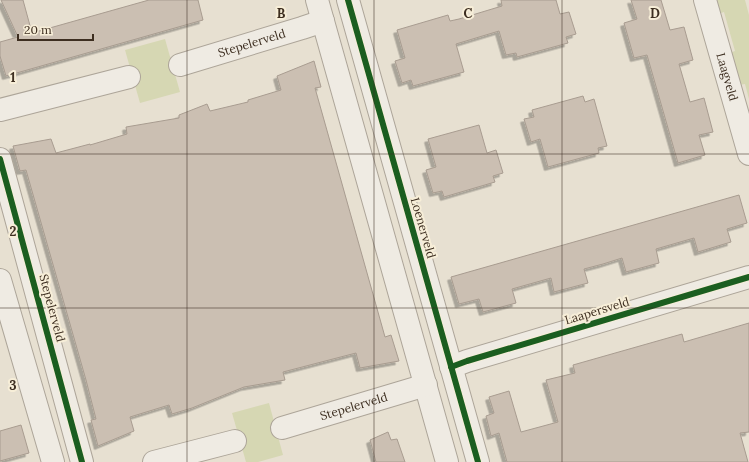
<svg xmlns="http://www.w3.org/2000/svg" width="749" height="462" font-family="Lora,serif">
<defs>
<filter id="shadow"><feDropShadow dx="-3.5" dy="3.5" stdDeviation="0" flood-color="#0004"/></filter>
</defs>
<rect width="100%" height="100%" fill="#e7e0d1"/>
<g fill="#d6d7b3">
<polygon points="714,0 745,0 749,15 749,99 745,84 738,85 729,53 735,51 724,12 718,14"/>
<polygon points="165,39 180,92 140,103 125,50"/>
<polygon points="269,403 283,455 258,462 246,462 232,413"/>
</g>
<g fill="#cbbfb2" stroke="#a89c90" filter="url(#shadow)">
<polygon points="1,0 23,0 32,33 149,0 198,0 203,20 6,76 0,56 0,42 18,37"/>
<polygon points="501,0 556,0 560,14 569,12 576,34 566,37 568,43 517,57 516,53 506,55 499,31 456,44 464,72 413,86 411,80 402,83 395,61 405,58 397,30 448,15 450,21 459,19 502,6"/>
<polygon points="631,0 661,0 670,30 684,27 693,60 679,64 690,102 704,98 713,132 699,135 705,155 678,163 647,55 634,58 624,23 637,19"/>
<polygon points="314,61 321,87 315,88 337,166 385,337 391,335 399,361 360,368 356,353 283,372 285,380 244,387 192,408 172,414 169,405 130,417 134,431 98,446 91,420 96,419 86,380 26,170 20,171 13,146 51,139 56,153 90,144 90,145 127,134 126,127 179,118 179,115 207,104 210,111 248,102 248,100 281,90 277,76"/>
<polygon points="583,96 585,102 594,99 607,146 598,148 599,153 548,167 540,139 531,142 524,119 534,117 532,110"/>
<polygon points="479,125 487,153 496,150 503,173 493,176 495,182 444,197 442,191 433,193 426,170 436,167 428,139"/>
<polygon points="739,195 747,223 727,229 731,242 698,252 694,238 656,249 659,263 626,272 622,258 603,264 584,269 588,283 554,292 551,278 512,289 516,303 483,312 479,299 459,304 451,277"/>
<polygon points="749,323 749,432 740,433 748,462 507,462 499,433 491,436 486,416 494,413 489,397 509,391 521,432 558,422 546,380 575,373 573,365 682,334 684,342"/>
<polygon points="21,425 29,453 0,461 0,431"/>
<polygon points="388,432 391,440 397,439 405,462 376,462 370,440"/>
</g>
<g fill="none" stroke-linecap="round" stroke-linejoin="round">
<g stroke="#ada599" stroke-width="24">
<g id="minor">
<polyline points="317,0 447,462"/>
<polyline points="348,0 478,462"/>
<path id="s1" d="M705 0 749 154"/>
<path id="s2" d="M180 65 302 28 323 21"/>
<polyline points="0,110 129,77"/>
<polyline points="0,159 82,462"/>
<polyline points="0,280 53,462"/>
<polyline points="451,367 467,361 749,277"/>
<path id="s3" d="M282 428 426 385"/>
<polyline points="154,462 235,441"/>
</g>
</g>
<use href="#minor" stroke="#efebe3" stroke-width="22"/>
<g stroke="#f7eed8" stroke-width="8">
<g id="cycleway">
<polyline points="348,0 478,462"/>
<polyline points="0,159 82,462"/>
<polyline points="451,367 467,361 749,277"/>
</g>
</g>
<use href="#cycleway" stroke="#1b5e20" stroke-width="6"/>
</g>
<path fill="none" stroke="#3d2e20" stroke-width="1" stroke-opacity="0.55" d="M187 0V462M374 0V462M562 0V462M0 154H749M0 308H749"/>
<g text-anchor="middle" stroke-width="4" stroke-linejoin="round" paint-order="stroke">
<g font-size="12" fill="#3d2e20" stroke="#f7eed8">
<text dy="4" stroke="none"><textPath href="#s2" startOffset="75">Stepelerveld</textPath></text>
<text dy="4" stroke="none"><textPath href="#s1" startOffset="80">Laagveld</textPath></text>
<text transform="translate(423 228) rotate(74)" y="4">Loenerveld</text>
<text transform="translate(52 308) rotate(75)" y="4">Stepelerveld</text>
<text transform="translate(597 311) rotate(-17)" y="4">Laapersveld</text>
<text dy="4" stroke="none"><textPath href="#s3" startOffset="75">Stepelerveld</textPath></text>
</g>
</g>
<g font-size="13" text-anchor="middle" font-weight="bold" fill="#3d2e20" stroke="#f7eed8" stroke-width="4" stroke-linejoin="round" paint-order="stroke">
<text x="281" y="18">B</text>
<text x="468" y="18">C</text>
<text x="655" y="18">D</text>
<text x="13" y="82">1</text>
<text x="13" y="236">2</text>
<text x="13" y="390">3</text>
</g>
<path d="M18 34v6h75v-6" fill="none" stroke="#3d2e20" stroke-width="2"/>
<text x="24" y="34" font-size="12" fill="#3d2e20" stroke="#f7eed8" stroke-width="3" paint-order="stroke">20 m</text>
</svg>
